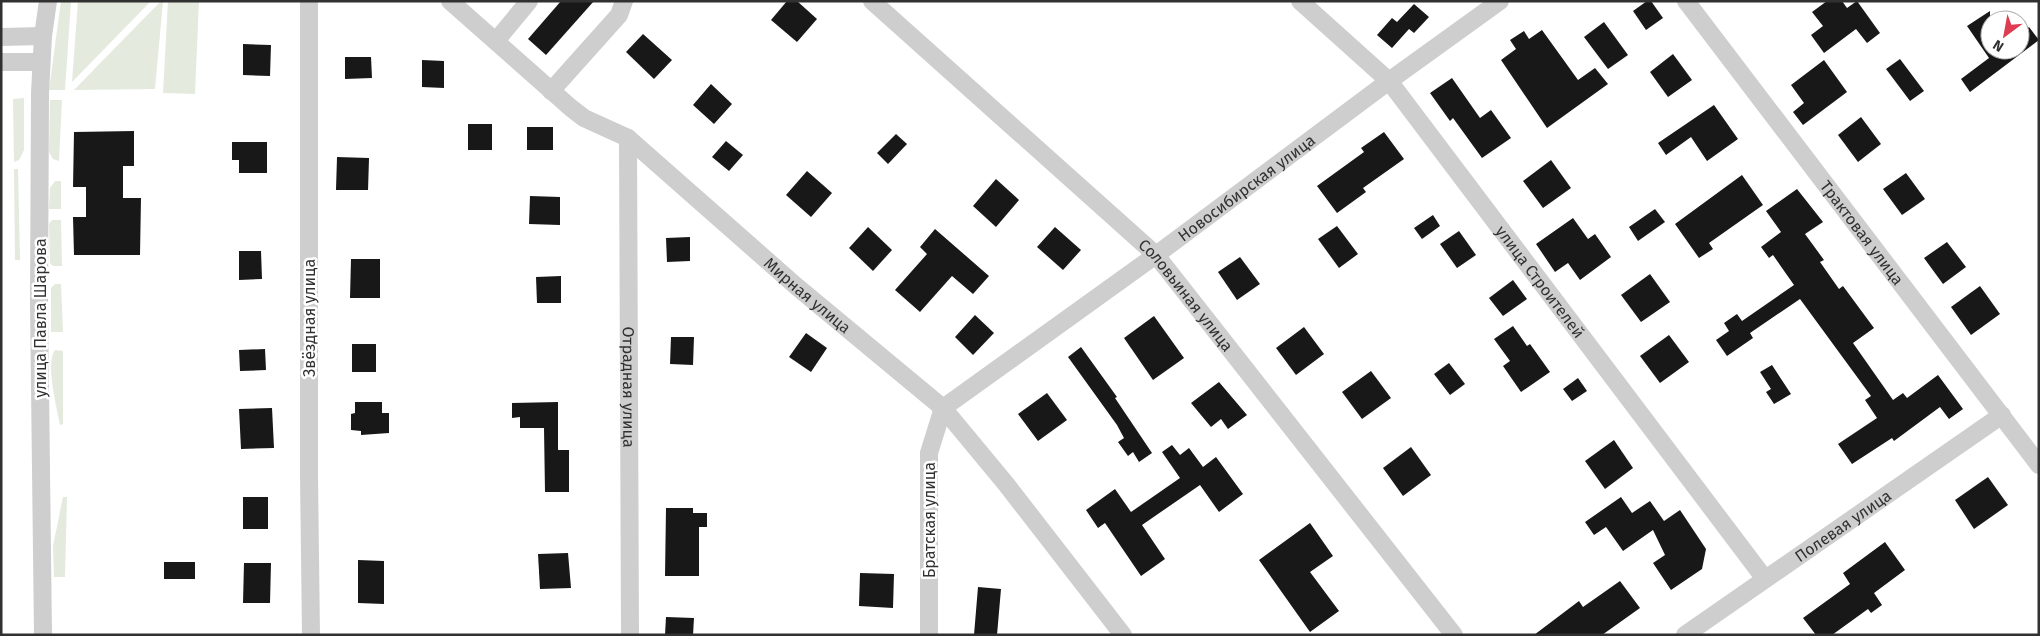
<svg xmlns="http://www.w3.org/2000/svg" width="2040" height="636" font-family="'Fira Sans',sans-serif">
<rect width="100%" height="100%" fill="#fff"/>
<g fill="#e4eadd">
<polygon points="61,1 71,1 65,90 49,90"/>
<polygon points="78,1 151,1 72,82"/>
<polygon points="161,1 163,1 155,89 74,90"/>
<polygon points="168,1 199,1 195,94 163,93"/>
<polygon points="24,98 24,150 19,160 14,162 13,99"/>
<polygon points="50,100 62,100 59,161 53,159 49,152"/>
<polygon points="14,169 18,169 20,260 15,260"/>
<polygon points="55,181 61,181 61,209 49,209 50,188"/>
<polygon points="52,220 61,220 62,266 53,266 50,263 49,224"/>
<polygon points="55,284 61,284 63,332 51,332 51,288"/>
<path d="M55 350 63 351V424L60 425C57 408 45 363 55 350Z"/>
<polygon points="63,497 67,497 65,577 54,577 53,546"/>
</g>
<g fill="#181818">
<polygon points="561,1 594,1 546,55 528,39"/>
<polygon points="787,1 797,1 817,19 797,42 771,20"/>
<polygon points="1647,1 1651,1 1663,18 1646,30 1633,11"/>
<polygon points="1827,1 1842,1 1847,8 1857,1 1880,33 1867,43 1856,29 1824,53 1811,35 1823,26 1812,12"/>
<polygon points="1414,4 1429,17 1414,33 1409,29 1392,48 1377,35 1392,18 1397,22"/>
<polygon points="1990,11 1990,50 2020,50 2020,34 2029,27 2039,40 1970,92 1961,79 1989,58 1967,26"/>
<polygon points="1604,22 1628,55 1608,69 1584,37"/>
<polygon points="1542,30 1578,80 1595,68 1608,84 1547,128 1501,60 1516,49 1510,40 1524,31 1529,39"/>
<polygon points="643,34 672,60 654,79 626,52"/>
<polygon points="243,44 271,45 270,76 243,75"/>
<polygon points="1673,54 1692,80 1668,97 1650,72"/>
<polygon points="345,57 371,57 372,78 345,79"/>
<polygon points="1900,59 1924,91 1910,101 1886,69"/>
<polygon points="422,60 444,61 444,88 422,87"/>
<polygon points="1824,60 1847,92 1803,125 1793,112 1804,103 1791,85"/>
<polygon points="1452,78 1480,118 1491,110 1511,138 1482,158 1453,118 1450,121 1430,93"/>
<polygon points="711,84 732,104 714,124 693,105"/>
<polygon points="1714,105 1738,139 1707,161 1691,137 1666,155 1658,143"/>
<polygon points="1861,117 1881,144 1858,162 1838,135"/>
<rect x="468" y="124" width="24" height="26"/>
<rect x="527" y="127" width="26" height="23"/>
<polygon points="134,131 134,166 123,166 123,198 141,198 140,255 74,255 73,217 86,217 86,187 73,187 74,132"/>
<polygon points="1384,132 1404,159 1363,188 1366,192 1337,213 1317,186 1364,152 1361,148"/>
<polygon points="896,134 907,144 888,164 877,153"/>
<polygon points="726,141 743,155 729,171 712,157"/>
<polygon points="232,142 267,142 267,173 239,173 239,160 232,160"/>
<polygon points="337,157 369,158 368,190 336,190"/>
<polygon points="1551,160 1571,188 1543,208 1523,181"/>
<polygon points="807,171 832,193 811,217 786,195"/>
<polygon points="1906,173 1925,199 1902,215 1883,189"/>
<polygon points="1742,175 1763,205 1709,243 1713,249 1699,258 1675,224"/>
<polygon points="996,179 1019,200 996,227 973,206"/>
<polygon points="1797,189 1823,222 1805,234 1824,260 1820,262 1839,289 1843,286 1874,328 1853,343 1893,400 1903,393 1907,398 1938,375 1963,409 1949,419 1940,407 1894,441 1892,438 1852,464 1838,444 1877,418 1865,400 1871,396 1800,299 1750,333 1753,338 1727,356 1716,340 1729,331 1724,323 1737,314 1742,321 1794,285 1773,255 1769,258 1761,247 1781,232 1766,211"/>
<polygon points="530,196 560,197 560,225 529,224"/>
<polygon points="1655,209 1665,222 1638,241 1629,227"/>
<polygon points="1433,215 1440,226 1422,239 1414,228"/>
<polygon points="1573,218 1588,239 1595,234 1611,257 1580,280 1568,263 1555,272 1536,244"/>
<polygon points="1337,226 1358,254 1339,268 1318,239"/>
<polygon points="868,227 892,250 873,271 849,248"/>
<polygon points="1055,227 1081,250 1063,270 1037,247"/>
<polygon points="935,229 989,276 973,294 952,276 920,312 895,290 927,254 920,247"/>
<polygon points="1459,231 1476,255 1457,268 1440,244"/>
<polygon points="690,237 690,261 667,262 666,238"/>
<polygon points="1947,242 1966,267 1943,284 1924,258"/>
<polygon points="239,251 261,251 262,279 239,280"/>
<polygon points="1240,257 1260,284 1237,300 1218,272"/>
<polygon points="351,259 380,259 380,298 350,298"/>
<polygon points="1650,274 1670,302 1641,322 1621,295"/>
<polygon points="561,276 561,303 537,303 536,277"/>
<polygon points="1513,280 1527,299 1503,316 1489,298"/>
<polygon points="1980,286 2000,314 1971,335 1951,307"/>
<polygon points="975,315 994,333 973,355 955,337"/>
<polygon points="1154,316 1184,358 1153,380 1124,338"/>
<polygon points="1513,326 1527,346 1530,344 1550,372 1521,392 1503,366 1510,361 1494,339"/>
<polygon points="1304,327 1324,354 1296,375 1276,348"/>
<polygon points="806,333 827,348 811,372 789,357"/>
<polygon points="1669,335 1689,362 1660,383 1640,356"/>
<polygon points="671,337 694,337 693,365 670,364"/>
<rect x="352" y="344" width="24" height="28"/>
<polygon points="1081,347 1117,397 1115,398 1152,453 1139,462 1133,452 1128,456 1118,442 1124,438 1117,425 1068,357"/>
<polygon points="265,349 266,370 240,371 239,350"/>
<polygon points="1449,363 1465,384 1450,395 1434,374"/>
<polygon points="1772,365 1791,394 1774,404 1766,392 1771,389 1760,372"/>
<polygon points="1371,371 1391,398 1362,419 1342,392"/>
<polygon points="1578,378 1587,391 1572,401 1563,389"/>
<polygon points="1219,382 1247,415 1228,429 1221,419 1211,427 1191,403"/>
<polygon points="1047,393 1067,420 1038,441 1018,414"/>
<polygon points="355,402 382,402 382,413 389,413 389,433 361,435 361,431 351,430 351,414 355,413"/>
<polygon points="558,402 558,450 569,450 569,492 545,492 544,428 520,428 520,417 512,418 512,403"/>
<polygon points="272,408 274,448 241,449 239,409"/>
<polygon points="1614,440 1633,468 1605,489 1585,461"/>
<polygon points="1172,445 1180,455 1189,448 1203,467 1216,457 1243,494 1219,512 1200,485 1142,525 1165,559 1141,576 1105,523 1098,528 1086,510 1115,489 1131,512 1180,478 1162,452"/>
<polygon points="1411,447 1431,475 1403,496 1383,468"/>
<polygon points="1988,477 2008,505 1974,529 1955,500"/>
<rect x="243" y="497" width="25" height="32"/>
<polygon points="1621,497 1632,513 1650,501 1664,521 1680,510 1706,549 1702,569 1671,590 1653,563 1665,555 1653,530 1623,551 1606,527 1594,535 1585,522"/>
<polygon points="666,508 693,508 693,513 707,513 707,527 699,527 699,576 665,576"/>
<polygon points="1310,523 1333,556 1310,572 1339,611 1310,632 1259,560"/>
<polygon points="1885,542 1905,570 1874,593 1882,605 1871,613 1868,609 1832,635 1816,635 1803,618 1850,584 1843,573"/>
<polygon points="568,553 571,588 540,589 538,554"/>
<polygon points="358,560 384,561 384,604 358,603"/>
<rect x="164" y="562" width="31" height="17"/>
<polygon points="244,563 271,563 270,603 243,603"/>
<polygon points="860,573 894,574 893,608 859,606"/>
<polygon points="1620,581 1640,608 1602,635 1534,635 1579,601 1583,607"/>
<polygon points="978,587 1001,589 997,635 974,635"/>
<polygon points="666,617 694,618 693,635 665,635"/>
</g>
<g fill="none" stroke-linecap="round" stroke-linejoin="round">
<g stroke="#cecece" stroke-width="18">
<polyline points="309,1 309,475 311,635"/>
<path id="s1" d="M450 1 571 108 584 118 628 138 796 286 943 408 1006 484 1123 635"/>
<path id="s2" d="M872 1 1156 255 1454 635"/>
<path id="s3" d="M1300 1 1389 81 1765 579"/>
<path id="s4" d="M1686 1 2039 465"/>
<polyline points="1,37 43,36"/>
<polyline points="496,41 529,1"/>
<polyline points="1,62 41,62"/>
<polyline points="551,91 619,15 624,1"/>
<path id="s5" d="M628 138 630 635"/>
<polyline points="43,635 39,303 40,93 43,36 48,1"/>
<path id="s6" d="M929 635V453L943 408 1156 255 1389 81 1500 1"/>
<path id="s7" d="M1685 635 2002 415"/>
</g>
</g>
<g text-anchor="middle" stroke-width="5" stroke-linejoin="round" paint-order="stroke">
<g font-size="16" fill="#313131" stroke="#fff">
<text dy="6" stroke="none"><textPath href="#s6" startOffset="604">Новосибирская улица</textPath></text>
<text dy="6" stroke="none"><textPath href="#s4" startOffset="291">Трактовая улица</textPath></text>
<text dy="6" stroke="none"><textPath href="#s3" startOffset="371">улица Строителей</textPath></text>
<text dy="6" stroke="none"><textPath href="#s1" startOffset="465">Мирная улица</textPath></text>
<text dy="6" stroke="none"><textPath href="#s2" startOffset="431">Соловьиная улица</textPath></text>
<text transform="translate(40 318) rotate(-90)" y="6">улица Павла Шарова</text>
<text transform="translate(309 318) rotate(-90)" y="6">Звёздная улица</text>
<text dy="6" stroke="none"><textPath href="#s5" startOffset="249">Отрадная улица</textPath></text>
<text transform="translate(929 520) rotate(-90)" y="6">Братская улица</text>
<text dy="6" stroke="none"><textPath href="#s7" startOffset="192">Полевая улица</textPath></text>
</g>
</g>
<rect width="2040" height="636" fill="none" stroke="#313131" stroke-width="5"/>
<g transform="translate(2005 35) rotate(212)"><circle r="24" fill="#ffffff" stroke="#adadad"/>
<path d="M0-4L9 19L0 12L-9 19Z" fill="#de3c52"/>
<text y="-8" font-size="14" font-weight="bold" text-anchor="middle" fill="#313131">N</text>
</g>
</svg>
